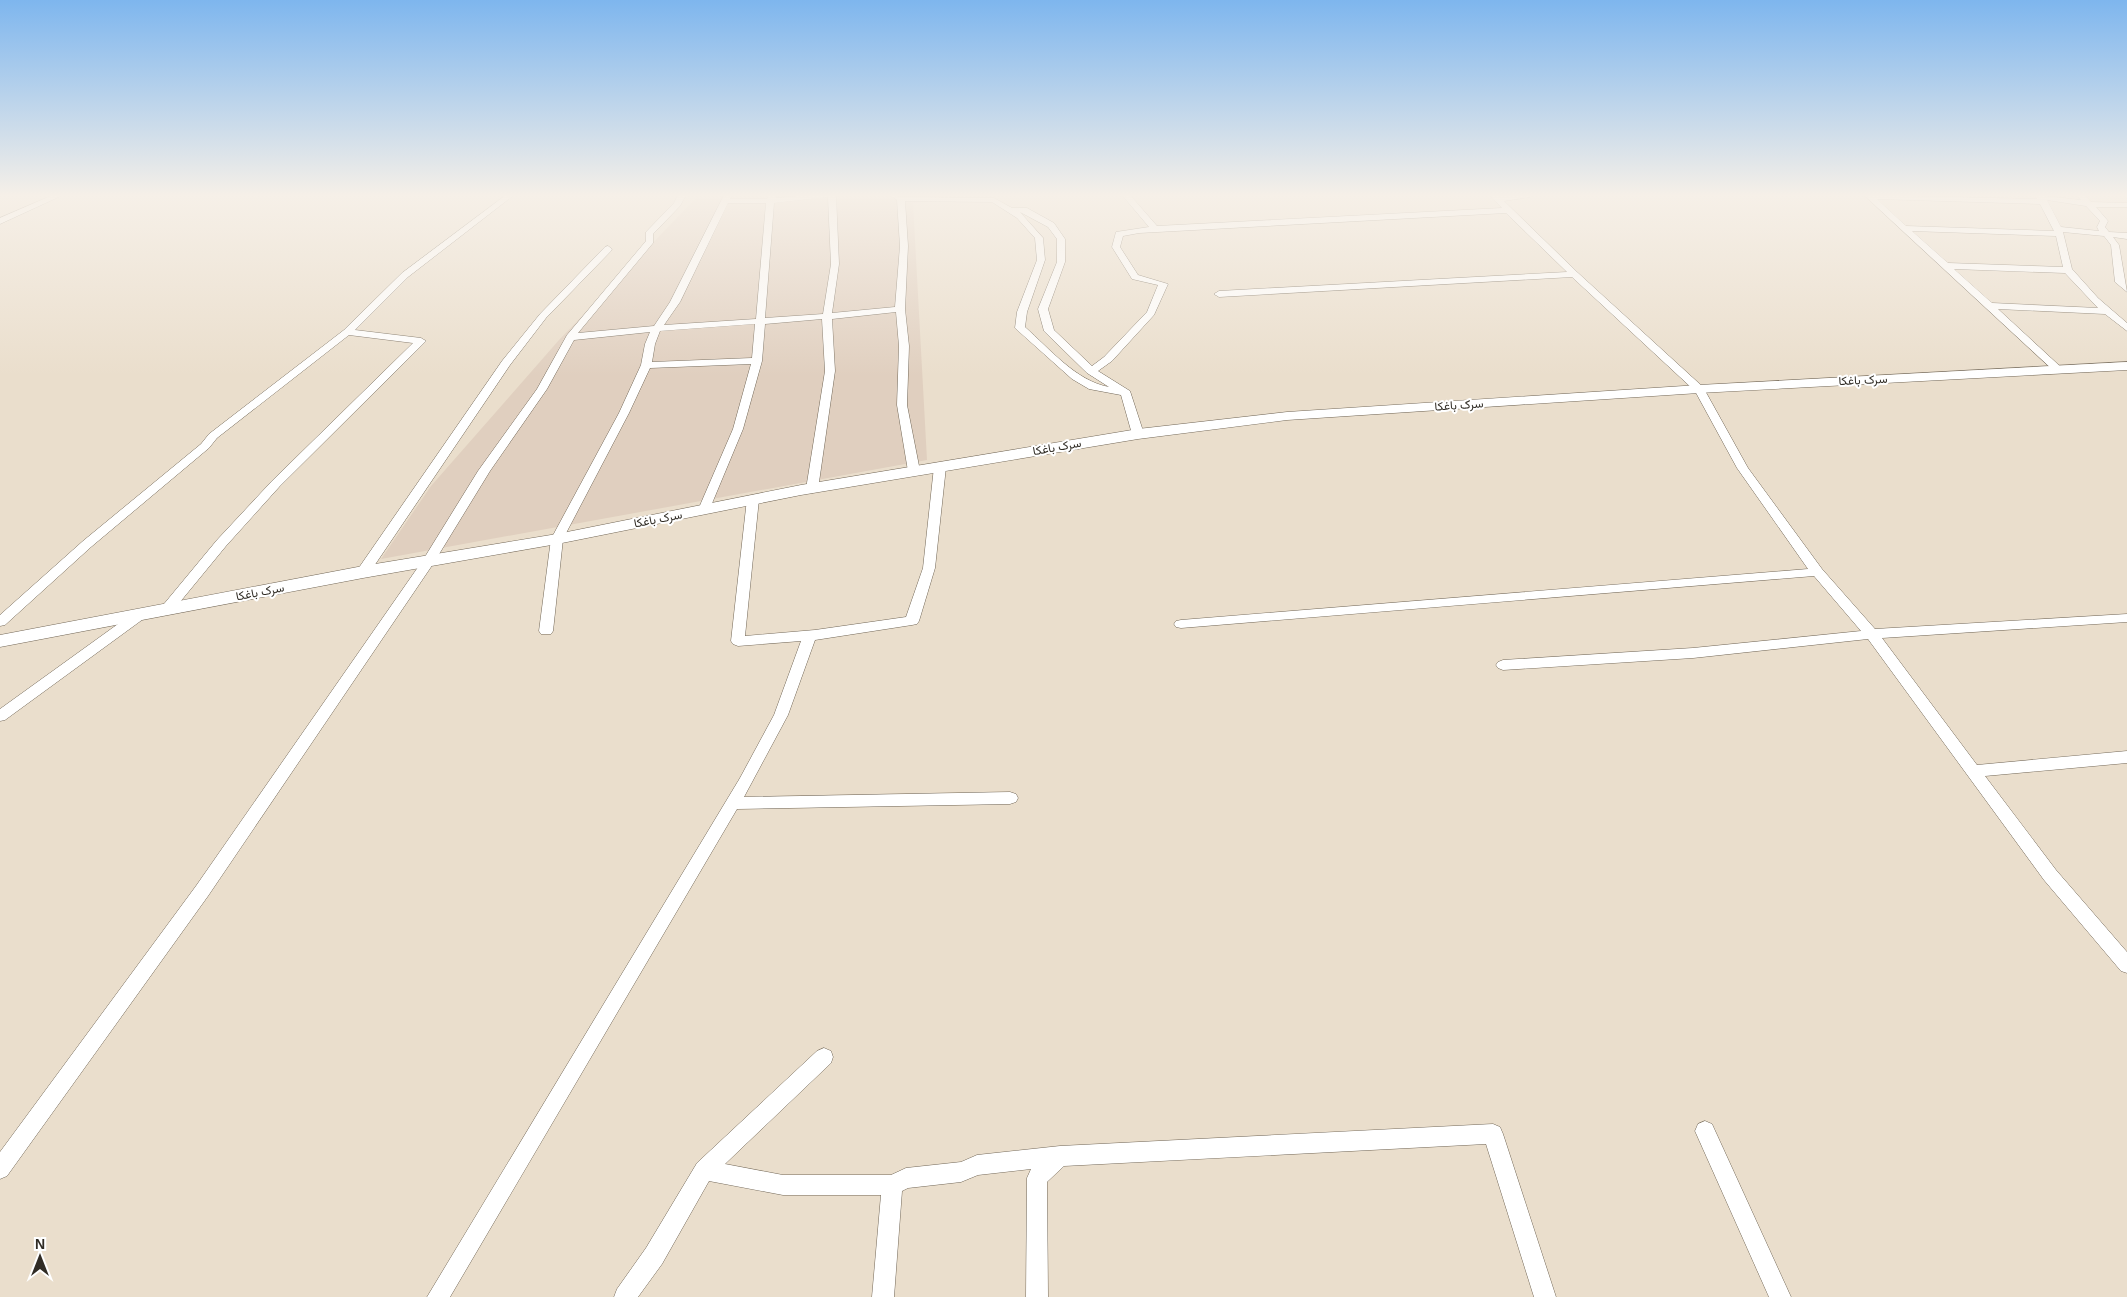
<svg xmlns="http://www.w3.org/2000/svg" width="2127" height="1297" font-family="Arial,Vazirmatn,sans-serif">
<rect width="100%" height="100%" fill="#eadecc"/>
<polygon fill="#e0cfbf" points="699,195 987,195 984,197 913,203 927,460 381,559 431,486 559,340"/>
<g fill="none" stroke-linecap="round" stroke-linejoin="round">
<g stroke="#726757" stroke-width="1">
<g id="street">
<polygon points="53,195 63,195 0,224 0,218"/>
<polygon points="506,195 514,195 408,277 355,330 421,338 426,341 280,486 226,546 171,613 161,613 159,610 217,540 272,481 413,343 349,335 217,438 209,448 91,547 5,625 0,626 0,615 83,541 201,444 209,434 344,330 402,273"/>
<path d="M678 195H686L680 206 653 234V243L578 333 654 326 670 302 724 195H732L730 199H767L769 195H777L776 198 809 195H836L839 264 832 313 895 307 900 246 897 200 890 195 903 197 994 198 1012 208H1027L1054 223 1065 239V262L1048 309 1054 330 1092 366 1104 357 1147 312 1158 285 1132 279 1112 247 1116 232 1149 227 1122 195H1130L1157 226 1502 208 1489 195 1499 196 1534 195 1530 197 1504 201 1577 272 1703 387 1748 468 1822 569 1875 629 2127 614V622L1882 638 1977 765 2127 751V763L1985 776 2056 870 2127 952V973L2121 971 2044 880 1868 639 1693 658 1503 670 1498 668 1496 665 1498 662 1503 660 1693 648 1861 631 1814 576 1181 628 1176 627 1174 624 1176 621 1181 620 1808 569 1737 468 1695 391 1572 277 1219 297 1214 294 1219 291 1567 272 1506 213 1139 233 1123 236 1120 247 1138 275 1168 284 1154 315 1112 361 1098 371 1130 391 1144 434 1138 437 1132 434 1121 395 1089 389 1072 379 1015 328 1017 312 1037 260 1035 238 1017 218 992 202 905 201 908 246 905 309 909 346 907 405 920 471 918 473H910L908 471 897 405 899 346 896 312 832 319 835 371 818 489 812 493 806 489 825 371 822 319 765 324 762 361 743 429 708 513H700L698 510 733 429 751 364 650 368 629 413 563 539 553 631 551 634H541L539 631 551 539 619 413 641 365 645 344 650 332 574 340 547 389 490 471 433 564 208 896 7 1176 0 1179V1152L196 886 423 560 478 471 537 389 567 335 646 241V232L674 203ZM828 197 831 264 823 314 765 318 774 203ZM728 203H766L756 319 664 325 680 302ZM1020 212 1048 227 1057 239V262L1038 309 1044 331 1087 373 1109 387C1076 381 1050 349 1025 327L1027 312 1045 260 1043 238ZM755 324 752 358 652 362 655 344 660 331Z"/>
<path d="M1864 195 2037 199 2035 195 2081 200 2077 195H2085L2091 202 2127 203V207H2096L2108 221 2105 227 2109 232 2127 233V239L2113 237 2119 245 2127 292 2115 282 2111 245 2104 236 2063 232 2072 269 2098 298 2127 323V331L2105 314 1998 309 2063 369 2058 372 2054 371ZM1877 199 2040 204 2054 231 1906 226ZM2047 200 2086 206 2100 221 2097 227 2099 231 2061 227ZM1912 231 2056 236 2063 267 1948 263ZM1954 269 2065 273 2098 308 1992 303Z"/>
<polygon points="608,246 612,249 611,251 546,318 510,365 368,575 358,575 357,572 358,569 502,361 540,314 605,247"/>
<polygon points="940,464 946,467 935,568 919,621 917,624 912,625 815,640 788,715 744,797 1010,792 1016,794 1018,798 1016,802 1010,804 737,809 450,1297 427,1297 740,778 774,715 801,641 738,646 733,644 731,641 747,499 753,495 759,499 745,636 815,630 906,617 923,568 934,467"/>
<polygon points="141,610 146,611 148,614 146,617 5,720 0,721 0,709 136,611"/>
<polygon points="824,1048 831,1051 833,1057 831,1063 725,1164 783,1175 891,1175 906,1168 961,1162 977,1155 1060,1146 1493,1124 1500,1127 1503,1134 1556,1297 1534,1297 1486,1144 1064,1166 1047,1182 1048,1297 1026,1297 1027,1178 1031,1169 978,1175 961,1182 908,1188 902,1191 894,1297 872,1297 881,1195 783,1195 709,1181 662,1264 638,1297 614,1297 617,1289 646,1248 697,1163 817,1051"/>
<polygon points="1705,1121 1712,1124 1791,1297 1769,1297 1695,1131 1698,1124"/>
</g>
</g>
<g stroke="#726757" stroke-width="1">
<polygon id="secondary" points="2127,362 2127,370 1699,393 1287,420 1138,439 801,495 557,544 363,578 0,647 0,635 363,566 557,534 801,485 1138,429 1287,412 1699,385"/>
</g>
<use href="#street" fill="#fff" fill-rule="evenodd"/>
<use href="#secondary" fill="#fff" fill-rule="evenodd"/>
</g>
<linearGradient id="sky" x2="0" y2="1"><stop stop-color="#7eb6ee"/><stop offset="0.52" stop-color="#f6f0e8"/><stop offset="1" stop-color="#f6f0e8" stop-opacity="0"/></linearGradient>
<rect width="2127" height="376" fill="url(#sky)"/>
<g text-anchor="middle" stroke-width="4" stroke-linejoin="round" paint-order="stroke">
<g font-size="12" fill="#302c25" stroke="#fff">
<text transform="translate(1863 380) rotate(-3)" y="4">سرک باغکا</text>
<text transform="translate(1459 405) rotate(-4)" y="4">سرک باغکا</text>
<text transform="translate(1057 447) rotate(-10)" y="4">سرک باغکا</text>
<text transform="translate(658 519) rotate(-11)" y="4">سرک باغکا</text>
<text transform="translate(260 592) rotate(-11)" y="4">سرک باغکا</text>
</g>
</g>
<g transform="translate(40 1257)" stroke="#ffffff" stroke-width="4" paint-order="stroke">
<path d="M0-4L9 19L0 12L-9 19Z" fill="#302c25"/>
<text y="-8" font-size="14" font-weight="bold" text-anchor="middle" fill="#302c25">N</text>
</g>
</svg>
